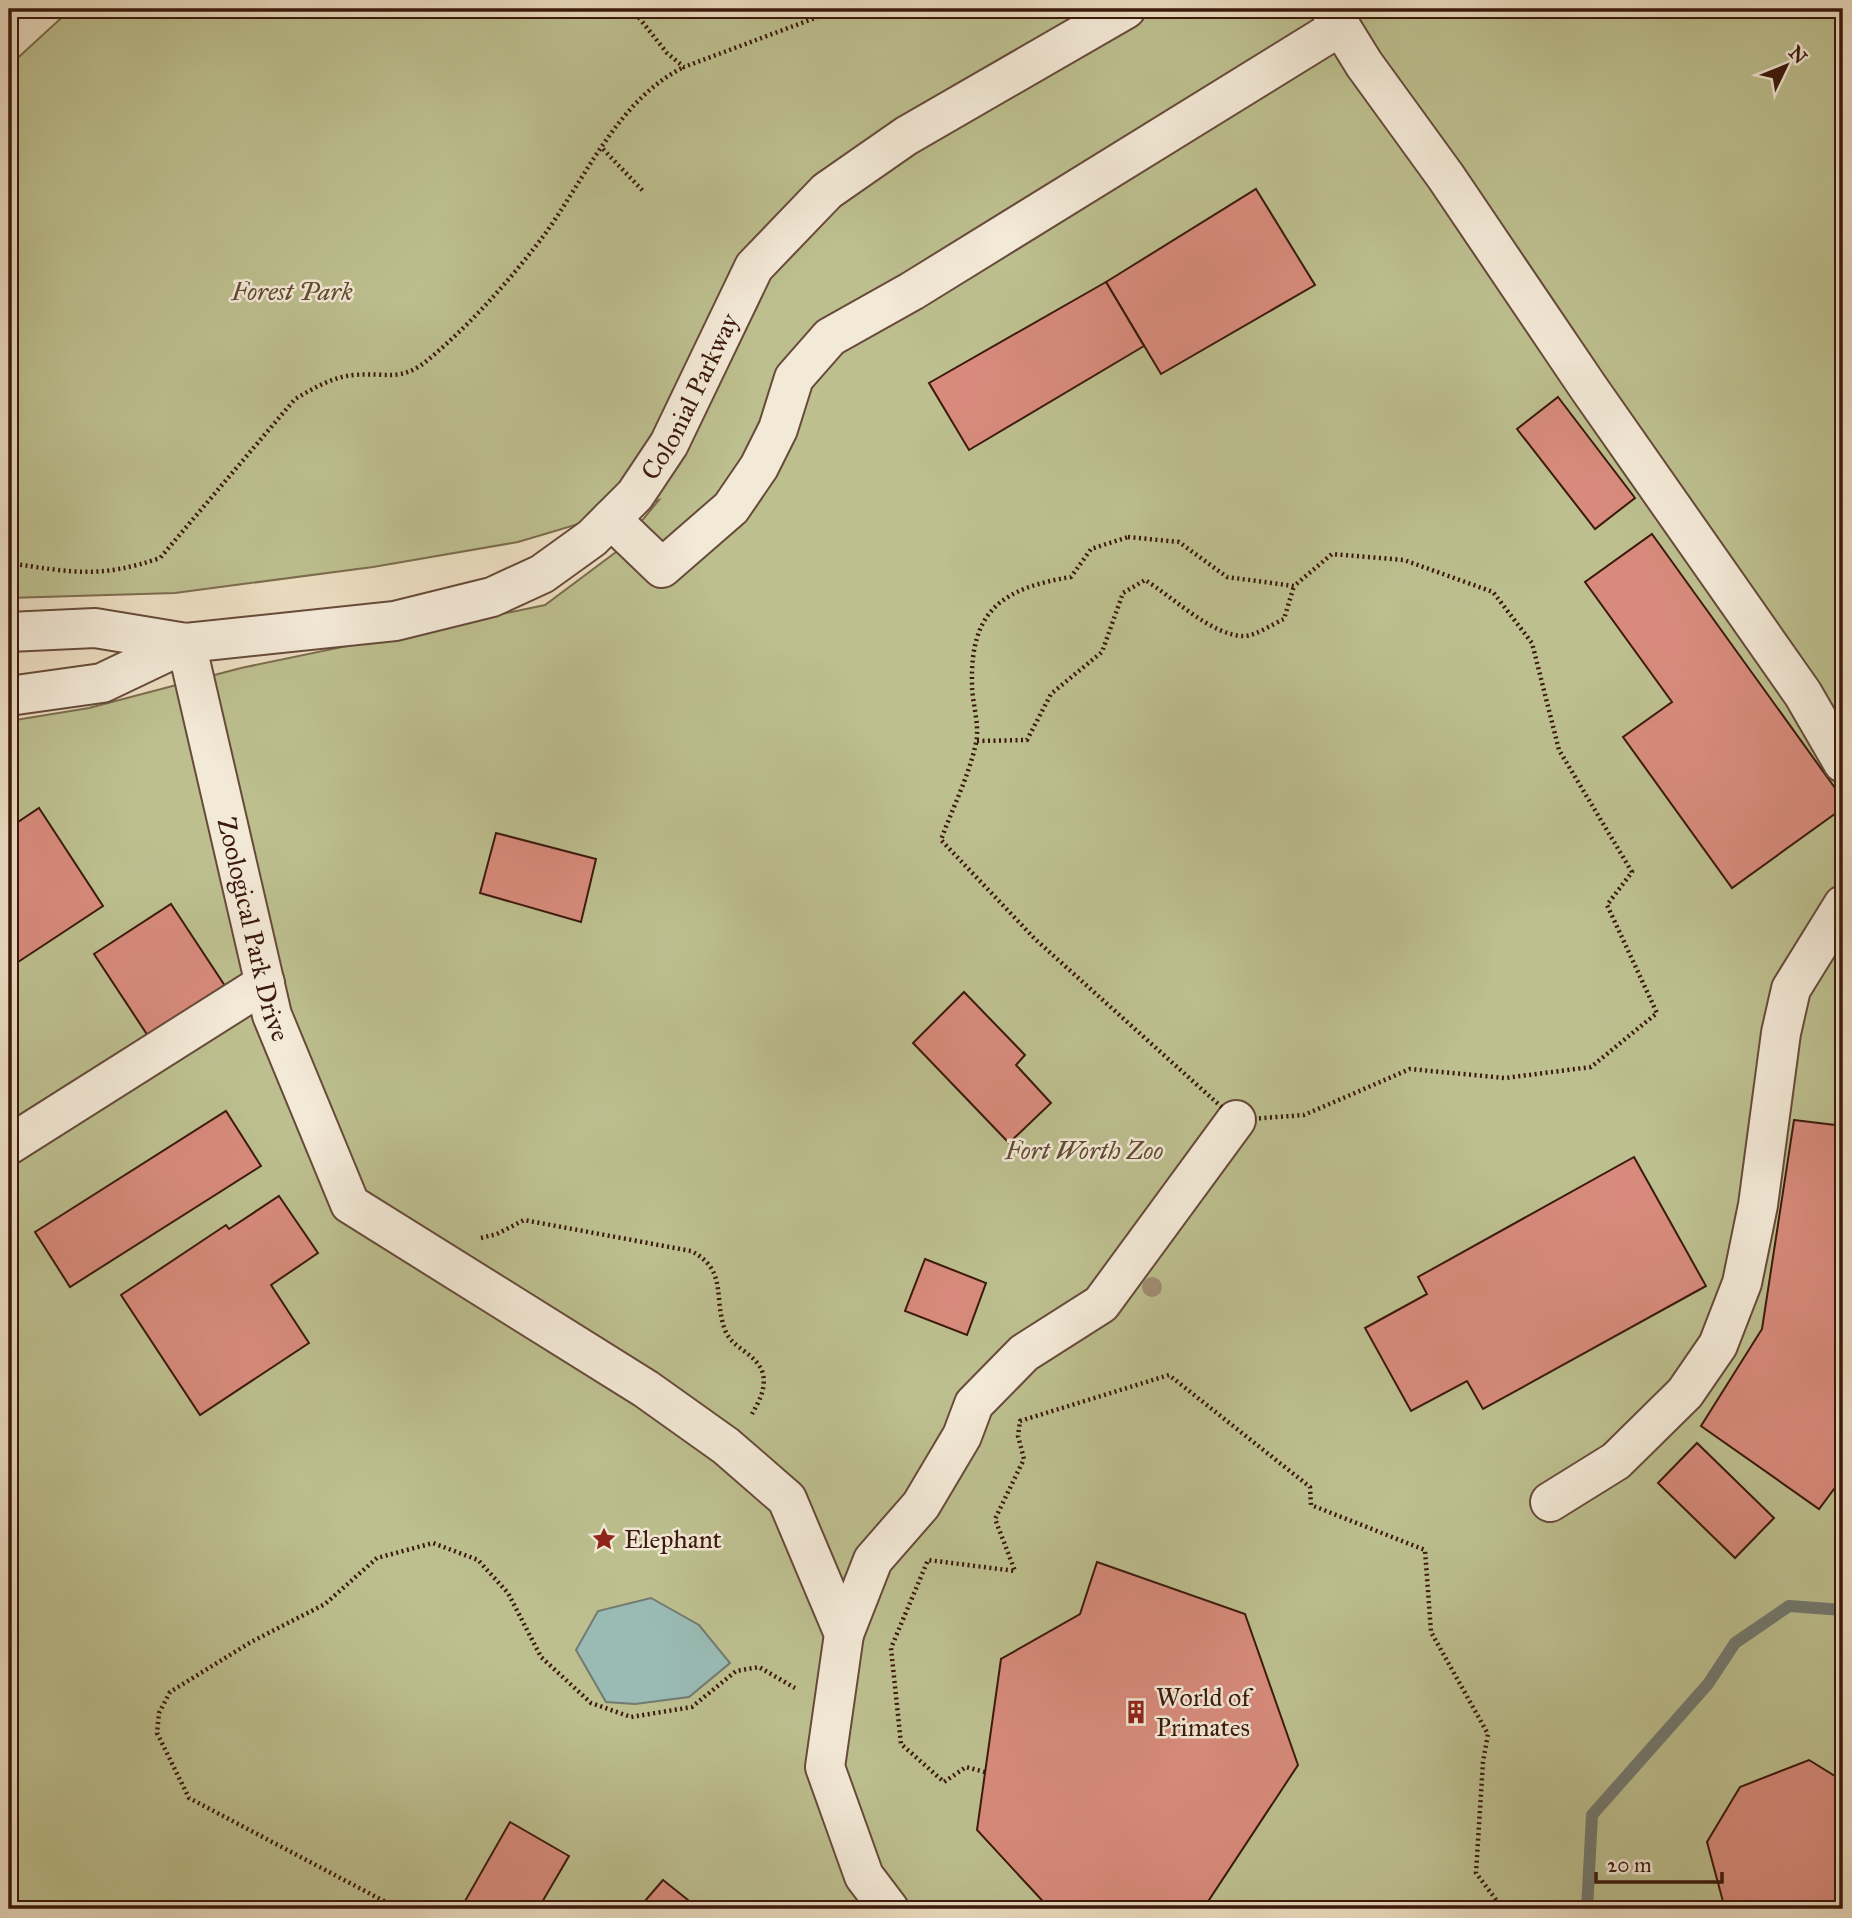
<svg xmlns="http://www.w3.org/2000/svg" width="1852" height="1918" font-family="'IM FELL Great Primer',serif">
<rect width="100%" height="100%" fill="#ecddc1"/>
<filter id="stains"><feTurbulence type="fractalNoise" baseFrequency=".00286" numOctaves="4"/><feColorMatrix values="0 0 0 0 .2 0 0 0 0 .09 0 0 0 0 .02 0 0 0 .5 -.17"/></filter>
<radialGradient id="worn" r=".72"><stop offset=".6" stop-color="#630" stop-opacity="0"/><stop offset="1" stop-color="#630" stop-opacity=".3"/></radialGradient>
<polygon fill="#bdbf8f" stroke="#7c6c4e" stroke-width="2" points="71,9 1843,9 1843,1909 9,1909 9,721 89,708 241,668 545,605 616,552 659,500 518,542 373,567 175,593 9,598 9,66"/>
<polygon fill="#99bbb4" stroke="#737a71" stroke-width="2" points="651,1598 699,1625 730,1663 689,1697 635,1704 606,1702 576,1650 598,1611"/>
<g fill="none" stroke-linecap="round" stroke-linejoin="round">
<polyline stroke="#737a71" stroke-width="12" points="1587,1909 1592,1815 1708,1684 1735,1643 1789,1606 1843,1610"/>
</g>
<g fill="#d88b7c" stroke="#3b190c" stroke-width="2">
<polygon points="1256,189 1315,285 1161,374 1106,282"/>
<polygon points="1106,282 1144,346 969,450 929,383"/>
<polygon points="1558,397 1635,498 1595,529 1517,429"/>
<polygon points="1652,534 1843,799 1843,808 1732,888 1623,737 1672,702 1585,582"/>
<polygon points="39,808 103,906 9,968 9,828"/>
<polygon points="496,833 596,859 581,922 480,893"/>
<polygon points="171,904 229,992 152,1042 94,954"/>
<polygon points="964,992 1025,1055 1016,1065 1051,1103 1009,1143 913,1043"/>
<polygon points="226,1111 261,1166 70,1287 35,1232"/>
<polygon points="1794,1120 1843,1126 1843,1477 1819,1509 1701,1426 1762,1329"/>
<polygon points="1634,1157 1706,1286 1483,1409 1467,1381 1411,1411 1365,1328 1427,1294 1418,1277"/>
<polygon points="279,1196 318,1253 271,1285 309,1343 200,1415 121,1295 226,1225 229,1229"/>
<polygon points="925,1259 986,1283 967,1335 905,1311"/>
<polygon points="1697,1443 1774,1518 1735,1558 1658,1483"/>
<polygon points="1097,1562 1245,1614 1298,1765 1205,1906 1191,1909 1050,1909 977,1830 1001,1659 1080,1614"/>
<polygon points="1809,1760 1843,1781 1843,1909 1725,1909 1707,1842 1740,1787"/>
<polygon points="510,1822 569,1856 538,1909 480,1909 465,1901"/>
<polygon points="663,1880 688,1900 698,1909 638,1909"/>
</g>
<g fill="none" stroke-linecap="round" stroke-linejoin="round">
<g stroke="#674a39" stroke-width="42">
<g id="minor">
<polyline points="1330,9 1364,64 1446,177 1588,387 1803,694 1843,763"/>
<polyline points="611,519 662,568 731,508 759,467 778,429 794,378 830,337 912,291 1341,26"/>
<path id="s1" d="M9 632 95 628 186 643 395 621 492 597 542 574 592 538 635 495 669 444 754 267 827 191 906 136 1126 9"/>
<path id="s2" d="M186 643 272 1015 350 1204 646 1389 726 1446 787 1499 844 1634 825 1767 864 1876 889 1909"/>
<polyline points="9,696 102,683 186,643"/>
<polyline points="9,1145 265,983"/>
<polyline points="1550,1502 1616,1461 1685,1393 1718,1345 1742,1283 1758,1205 1781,1033 1791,989 1843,905"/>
<polyline points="844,1634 873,1560 921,1505 962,1436 974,1404 1024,1353 1101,1304 1236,1120"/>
</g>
</g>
<g stroke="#3b190c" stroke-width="4.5" stroke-dasharray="2 3.5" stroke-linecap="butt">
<polyline points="632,9 667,53 684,67 839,9"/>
<polyline points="603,149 643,191"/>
<path d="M1128 537 1179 542 1227 577 1294 586 1332 554 1404 560 1493 592 1532 643 1559 750 1632 872 1607 905 1657 1013 1591 1067 1505 1078 1410 1069 1304 1115 1236 1120 1035 939 941 840C952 809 969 776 976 743 980 725 972 703 972 684 970 610 1003 588 1071 577L1091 549Z"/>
<path d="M9 563C70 572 99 579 160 558L295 399C314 388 332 377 354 375 386 372 401 383 429 359 471 324 509 281 542 238 585 180 617 100 684 67"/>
<path d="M977 741 1027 740 1051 694 1102 652 1123 593 1145 580C1173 597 1212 636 1244 636 1255 636 1273 624 1284 619L1294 586"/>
<path d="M481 1238 497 1234 524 1220 691 1251C728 1270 713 1297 725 1330 732 1349 757 1353 763 1374 766 1390 759 1401 752 1414"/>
<polyline points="985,1772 966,1767 944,1782 901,1744 891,1648 928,1560 1015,1571 995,1519 1024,1459 1018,1436 1020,1421 1169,1375 1310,1487 1311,1505 1425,1550 1431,1632 1488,1734 1483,1762 1476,1873 1503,1909"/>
<polyline points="399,1909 189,1798 157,1733 159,1713 170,1692 251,1642 325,1604 377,1558 433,1543 478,1560 508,1593 541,1657 591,1703 631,1717 692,1707 736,1671 759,1667 795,1688"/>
</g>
<use href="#minor" stroke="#f3e9d7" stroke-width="38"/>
</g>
<circle fill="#a08d73" cx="1152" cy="1287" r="10"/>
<defs>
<g id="sight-bare" transform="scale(1.89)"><path d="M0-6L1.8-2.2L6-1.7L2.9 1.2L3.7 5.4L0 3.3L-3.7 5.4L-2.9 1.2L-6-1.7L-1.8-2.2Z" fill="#8f2418" stroke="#f3e9d7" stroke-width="2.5" paint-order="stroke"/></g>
<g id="building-bare" transform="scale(1.89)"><path d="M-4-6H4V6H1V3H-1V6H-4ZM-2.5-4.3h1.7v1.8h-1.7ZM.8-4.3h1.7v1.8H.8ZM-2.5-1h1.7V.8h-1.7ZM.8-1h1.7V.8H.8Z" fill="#8f2418" stroke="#f3e9d7" stroke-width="2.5" paint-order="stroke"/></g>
</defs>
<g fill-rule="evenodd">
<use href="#sight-bare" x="604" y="1539"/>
<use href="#building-bare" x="1136" y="1712"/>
</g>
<g text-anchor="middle" stroke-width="5" stroke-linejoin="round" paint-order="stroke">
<g font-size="26" font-style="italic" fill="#624b33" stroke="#f3e9d7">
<text x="292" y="300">Forest Park</text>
<text x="1084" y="1159">Fort Worth Zoo</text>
</g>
<g font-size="26" fill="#3b190c" stroke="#f3e9d7">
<text dy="9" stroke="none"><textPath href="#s1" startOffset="779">Colonial Parkway</textPath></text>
<text dy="9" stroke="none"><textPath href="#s2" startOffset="294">Zoological Park Drive</textPath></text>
</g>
<g font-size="26" fill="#3b190c" stroke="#f3e9d7" text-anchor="start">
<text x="624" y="1548">Elephant</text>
<text x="1156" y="1706">World of<tspan x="1156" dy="30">Primates</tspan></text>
</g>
</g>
<rect width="1852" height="1918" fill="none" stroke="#ecddc1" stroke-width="35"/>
<rect x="10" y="10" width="1831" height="1897" fill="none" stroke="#3b190c" stroke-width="3.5"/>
<rect x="18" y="18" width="1817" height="1883" fill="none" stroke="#3b190c" stroke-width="2"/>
<g transform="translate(1786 66) rotate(47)" stroke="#f3e9d7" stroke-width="5" paint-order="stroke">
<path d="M0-5L12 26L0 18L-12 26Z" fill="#3b190c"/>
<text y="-10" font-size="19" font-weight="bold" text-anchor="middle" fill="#3b190c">N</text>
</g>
<path d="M1596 1872v10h126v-10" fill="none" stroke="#3b190c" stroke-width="3.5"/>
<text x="1607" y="1872" font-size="21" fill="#3b190c" stroke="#f3e9d7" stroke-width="5" paint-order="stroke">20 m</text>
<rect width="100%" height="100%" filter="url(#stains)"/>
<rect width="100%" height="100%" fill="url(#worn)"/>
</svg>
